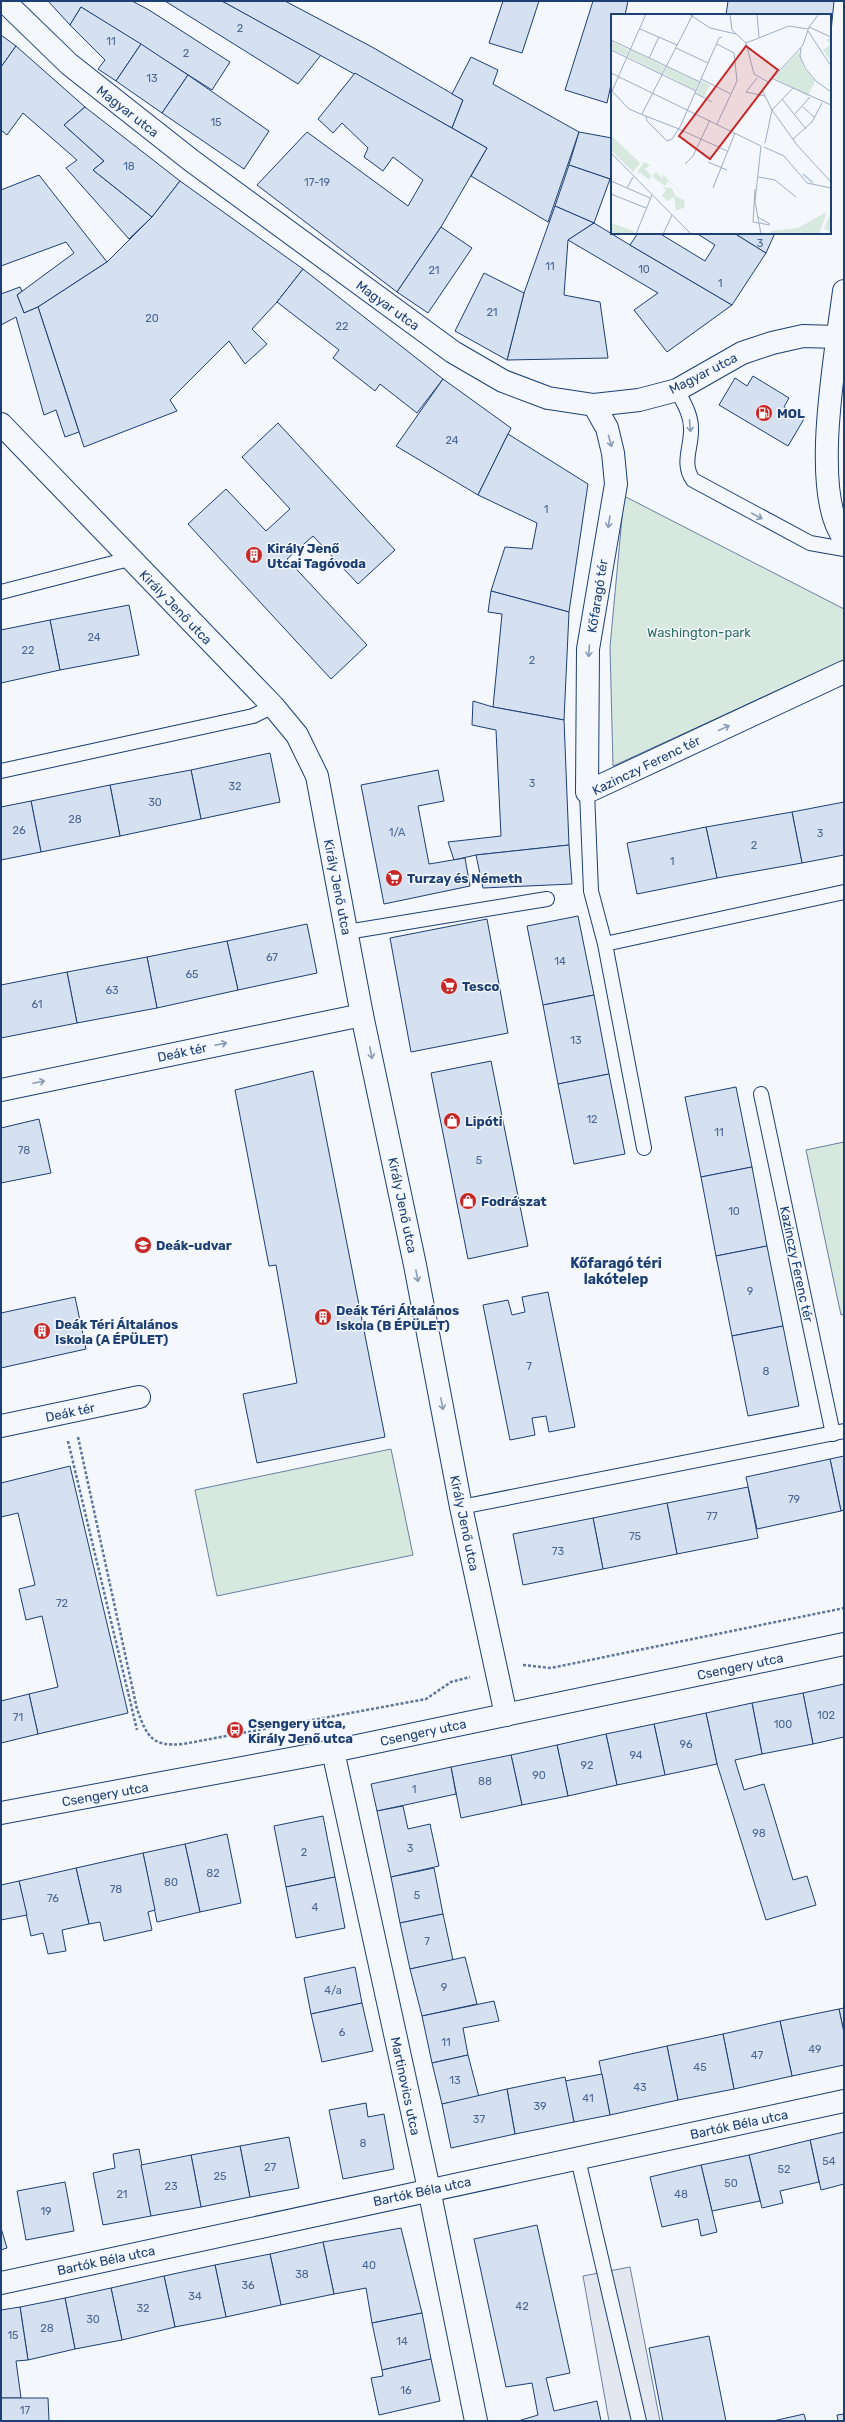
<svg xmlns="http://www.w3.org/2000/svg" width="845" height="2422" font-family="Rubik,sans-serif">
<rect width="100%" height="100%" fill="#f4f7fb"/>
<g fill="#d7e8df" stroke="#687fa3">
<polygon points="624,496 844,609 844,660 613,766 610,647"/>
<polygon points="844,1142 844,1314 841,1315 806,1150"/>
<polygon points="391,1449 413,1555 217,1596 195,1490"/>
</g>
<polygon fill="#e3e8f0" stroke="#687fa3" points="630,2267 660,2421 609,2421 583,2276"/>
<g fill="#d5e0f0" stroke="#1d3f73">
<polygon points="48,1 132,1 149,10 230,62 212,90 81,7 70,25"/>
<polygon points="165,1 222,1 321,55 298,84"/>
<polygon points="222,1 285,1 372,47 463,100 452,128"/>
<polygon points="503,1 539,1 522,53 489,43"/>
<polygon points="593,1 628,1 625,15 612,15 612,80 607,103 565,90"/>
<polygon points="728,1 834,1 830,42 830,15 726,15"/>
<polygon points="81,7 141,44 116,81 98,69 105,60 70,25"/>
<polygon points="1,35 16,46 1,67"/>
<polygon points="141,44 188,75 162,113 116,81"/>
<polygon points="16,46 85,107 64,125 104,161 93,170 152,217 129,239 66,168 77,160 23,113 7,135 1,130 1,67"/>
<polygon points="471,57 498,70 493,84 579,132 548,222 471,176 487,148 452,128 463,100 452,94"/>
<polygon points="355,73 487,148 441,227 397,292 257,185 307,132 408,206 423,180 393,157 383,171 364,157 368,148 342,123 333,133 318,119"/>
<polygon points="188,75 269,131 244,169 162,113"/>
<polygon points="85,107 180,181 152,217 93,170 104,161 64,125"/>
<polygon points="579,132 612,138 612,174 610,179 569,165"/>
<polygon points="569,165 610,179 594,223 555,206"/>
<polygon points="39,175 107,262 38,307 24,313 17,295 74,253 66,242 1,266 1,190"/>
<polygon points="180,181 303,269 277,302 252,329 267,344 245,364 229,341 170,400 177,411 84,447 38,307 107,262 152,217"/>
<polygon points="555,206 594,223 568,240 564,295 600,302 608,358 507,360 524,293"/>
<polygon points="594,223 630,245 732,305 667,352 634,310 658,293 568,240"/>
<polygon points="441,227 472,248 428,313 397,292"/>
<polygon points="638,233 659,233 705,261 715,245 696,233 734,233 766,253 732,305 630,245"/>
<polygon points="734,233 775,233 766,253"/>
<polygon points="303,269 443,379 417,413 380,384 375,391 333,358 339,350 277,302"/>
<polygon points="484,273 524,293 507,360 455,331"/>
<polygon points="20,287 22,291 17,295 24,313 38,307 79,432 65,437 56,410 44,415 16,317 1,325 1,294"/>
<polygon points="753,376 789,398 784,407 804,419 788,446 719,405 735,378 747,386"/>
<polygon points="443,379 511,428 478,495 396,446"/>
<polygon points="278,423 395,550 358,584 313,536 287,559 367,645 331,679 188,524 226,489 266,531 290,509 242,457"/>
<polygon points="508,434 588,484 569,612 491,591 505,547 532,549 537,523 478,495"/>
<polygon points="491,591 569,612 564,720 493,707 502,614 488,612"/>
<polygon points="129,605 139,655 60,670 50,620"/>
<polygon points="50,620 60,670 1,683 1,630"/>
<polygon points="473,701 493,707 564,720 569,845 476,855 454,860 448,842 501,836 496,730 472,725"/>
<polygon points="270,753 280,802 201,819 191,770"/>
<polygon points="191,770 201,819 120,836 110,785"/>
<polygon points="438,770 444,801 418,806 429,864 465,858 470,886 384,904 361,785"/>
<polygon points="110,785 120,836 41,852 31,801"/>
<polygon points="31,801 41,852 1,860 1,807"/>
<polygon points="844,802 844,855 802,863 792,812"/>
<polygon points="792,812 802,863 717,878 706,827"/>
<polygon points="706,827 717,878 637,894 627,843"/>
<polygon points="569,845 572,884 483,888 476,855"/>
<polygon points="578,916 594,995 543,1005 527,926"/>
<polygon points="487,919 508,1033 411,1052 390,938"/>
<polygon points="307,924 317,973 238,990 227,941"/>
<polygon points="227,941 238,990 157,1008 147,957"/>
<polygon points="147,957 157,1008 77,1023 67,972"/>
<polygon points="67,972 77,1023 1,1038 1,985"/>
<polygon points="594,995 609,1074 558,1084 543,1005"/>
<polygon points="491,1061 528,1246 468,1259 431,1073"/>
<polygon points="313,1071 385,1437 257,1463 243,1394 297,1383 276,1265 269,1266 235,1090"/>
<polygon points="609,1074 625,1154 574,1164 558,1084"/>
<polygon points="736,1087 752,1167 701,1177 685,1097"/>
<polygon points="39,1119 51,1173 1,1183 1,1128"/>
<polygon points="752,1167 767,1246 716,1256 701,1177"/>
<polygon points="767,1246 783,1326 732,1336 716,1256"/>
<polygon points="548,1292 575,1427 549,1432 546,1416 532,1418 535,1435 510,1440 483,1305 508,1300 512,1315 525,1312 522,1297"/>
<polygon points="75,1297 86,1349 1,1368 1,1313"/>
<polygon points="783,1326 799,1406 748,1416 732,1336"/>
<polygon points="844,1456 844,1510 841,1511 830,1459"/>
<polygon points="830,1459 841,1511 757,1529 746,1477"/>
<polygon points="70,1466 128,1713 38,1734 29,1694 58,1687 42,1616 26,1620 19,1589 35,1585 18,1513 1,1517 1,1483"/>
<polygon points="748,1487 758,1538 677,1554 667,1503"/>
<polygon points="667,1503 677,1554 603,1569 593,1518"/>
<polygon points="593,1518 603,1569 523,1585 513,1534"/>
<polygon points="844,1684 844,1737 813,1744 803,1693"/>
<polygon points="803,1693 813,1744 762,1754 752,1703"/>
<polygon points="29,1694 38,1734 1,1743 1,1701"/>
<polygon points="752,1703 762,1754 735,1760 744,1790 764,1784 793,1880 807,1876 816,1905 766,1920 717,1764 706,1713"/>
<polygon points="706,1713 717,1764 665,1775 654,1724"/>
<polygon points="654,1724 665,1775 617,1785 606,1734"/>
<polygon points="606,1734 617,1785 568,1796 557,1745"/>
<polygon points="557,1745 568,1796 522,1805 511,1755"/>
<polygon points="511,1755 522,1805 461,1818 451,1767"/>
<polygon points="451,1767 456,1794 377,1811 371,1784"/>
<polygon points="403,1806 408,1829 430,1824 439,1866 391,1877 377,1811"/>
<polygon points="323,1816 335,1877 286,1887 274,1826"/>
<polygon points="227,1834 241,1903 200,1912 185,1844"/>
<polygon points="185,1844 200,1912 157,1922 143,1853"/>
<polygon points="143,1853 155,1910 148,1912 152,1930 104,1941 100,1922 89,1924 76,1868"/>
<polygon points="76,1868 89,1924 62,1930 66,1951 48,1954 43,1933 31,1936 19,1881"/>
<polygon points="434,1868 443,1914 400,1923 391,1877"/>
<polygon points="335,1877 345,1928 296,1938 286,1887"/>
<polygon points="19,1881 27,1915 1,1920 1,1885"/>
<polygon points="443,1914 453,1960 410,1969 400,1923"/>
<polygon points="465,1957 477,2004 422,2016 410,1969"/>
<polygon points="355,1967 362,2003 311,2014 304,1978"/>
<polygon points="494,2001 499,2021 463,2028 468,2055 432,2063 422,2016"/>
<polygon points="362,2003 373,2051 322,2062 311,2014"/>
<polygon points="844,2008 844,2033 839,2009"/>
<polygon points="839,2009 844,2033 844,2065 792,2076 780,2021"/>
<polygon points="780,2021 792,2076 734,2089 723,2034"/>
<polygon points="723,2034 734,2089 678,2100 667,2046"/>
<polygon points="667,2046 678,2100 610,2115 599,2061"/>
<polygon points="468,2055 479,2097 442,2104 432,2063"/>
<polygon points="602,2074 610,2115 574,2122 565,2081"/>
<polygon points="565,2077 574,2122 515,2134 507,2089"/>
<polygon points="507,2089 515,2134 451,2148 442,2104"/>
<polygon points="366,2103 368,2117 384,2114 394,2169 343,2179 329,2110"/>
<polygon points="844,2132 844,2184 821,2190 810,2140"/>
<polygon points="289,2137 299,2188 250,2197 240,2146"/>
<polygon points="810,2140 819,2182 780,2191 783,2203 762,2208 749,2155"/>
<polygon points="240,2146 250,2197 201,2207 191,2155"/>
<polygon points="139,2149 151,2216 103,2225 93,2173 115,2168 113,2154"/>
<polygon points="191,2155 201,2207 151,2216 141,2165"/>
<polygon points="749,2155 760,2201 712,2211 701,2165"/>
<polygon points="701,2165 717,2232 701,2236 698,2219 662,2227 650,2177"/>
<polygon points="65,2182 74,2231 26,2240 17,2191"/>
<polygon points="537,2225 570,2373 546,2378 554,2411 597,2401 601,2421 518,2421 538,2415 532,2383 506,2387 474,2239"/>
<polygon points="1,2228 7,2248 1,2250"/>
<polygon points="401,2228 422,2313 372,2323 366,2288 334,2294 323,2242"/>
<polygon points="323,2242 334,2294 281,2305 270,2254"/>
<polygon points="270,2254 281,2305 226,2317 215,2265"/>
<polygon points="215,2265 226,2317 175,2327 164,2276"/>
<polygon points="164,2276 175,2327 122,2340 111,2288"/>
<polygon points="111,2288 122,2340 75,2349 65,2298"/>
<polygon points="65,2298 75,2349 28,2360 20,2307"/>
<polygon points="20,2307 28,2360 16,2361 21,2398 1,2398 1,2310"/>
<polygon points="422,2313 431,2359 382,2370 372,2323"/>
<polygon points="709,2336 726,2421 663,2421 649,2348"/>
<polygon points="431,2359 440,2401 379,2415 371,2378 383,2376 382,2370"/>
<polygon points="1,2398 48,2398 49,2421 1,2421"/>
<polygon points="804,2414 806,2421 773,2421"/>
<polygon points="844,2414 844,2421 838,2421 837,2415"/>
</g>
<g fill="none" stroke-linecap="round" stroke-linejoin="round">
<g stroke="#1d3f73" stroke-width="16">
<g id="lane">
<path d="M677 390C683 402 691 414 691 428 692 447 681 463 693 480L810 543 844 549"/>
<polyline points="1,592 129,559"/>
<polyline points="1,771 253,716 273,706"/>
<polyline points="587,792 591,891 605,944 644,1148"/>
<polyline points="347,932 547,899"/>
<polyline points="605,944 844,892"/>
<polyline points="761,1094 833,1434"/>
<polyline points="461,1507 844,1431"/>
<polyline points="578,2159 639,2421"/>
</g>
</g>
<g stroke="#1d3f73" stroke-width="24">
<g id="street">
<polyline points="4,1 69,64 192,161 453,352 503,381 548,398 594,405 639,400 677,390 742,353 772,343 803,336 838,337"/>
<polyline points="594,405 607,428 613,453 616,484 588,649 587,792 844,672"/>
<polyline points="1,424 273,706 297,735 317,776 362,1015 415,1265 461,1507 506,1715"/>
<polyline points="1,1090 362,1015"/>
<polyline points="1,1426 139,1397"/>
<polyline points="333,1751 429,2189 476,2421"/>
<polyline points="1,2283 844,2101"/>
</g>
</g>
<g stroke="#1d3f73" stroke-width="24">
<g id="secondary">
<path d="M844 291C837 348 809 493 844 538"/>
<polyline points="1,1813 333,1751 844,1644"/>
</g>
</g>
<g stroke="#5e769c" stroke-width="2.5" stroke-dasharray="3 2" stroke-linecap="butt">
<path d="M78 1437 137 1709C147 1737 152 1747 183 1744L426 1699 451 1682 470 1677"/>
<polyline points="68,1441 137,1730"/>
<polyline points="523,1665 551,1668 844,1608"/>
</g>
<use href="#lane" stroke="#f4f7fb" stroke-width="14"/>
<use href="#street" stroke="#f4f7fb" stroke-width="22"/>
<use href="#secondary" stroke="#f4f7fb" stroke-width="22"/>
</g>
<defs><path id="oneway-shaft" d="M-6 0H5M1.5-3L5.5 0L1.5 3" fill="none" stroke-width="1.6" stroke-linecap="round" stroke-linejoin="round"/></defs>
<g stroke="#889bb7">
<use href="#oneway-shaft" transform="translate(690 426) rotate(85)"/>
<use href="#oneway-shaft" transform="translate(610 441) rotate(75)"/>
<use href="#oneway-shaft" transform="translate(757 516) rotate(28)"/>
<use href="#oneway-shaft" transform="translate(609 522) rotate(99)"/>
<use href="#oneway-shaft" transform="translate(589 651) rotate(94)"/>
<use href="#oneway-shaft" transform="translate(724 728) rotate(-25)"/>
<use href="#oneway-shaft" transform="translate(221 1044) rotate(-12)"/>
<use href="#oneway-shaft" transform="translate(371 1053) rotate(78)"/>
<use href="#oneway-shaft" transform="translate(39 1082) rotate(-12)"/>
<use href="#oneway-shaft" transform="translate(417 1276) rotate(79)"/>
<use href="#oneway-shaft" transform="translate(442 1404) rotate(79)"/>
</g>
<defs>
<g id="fuel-disc" transform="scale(0.9)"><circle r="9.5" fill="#c62828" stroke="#f4f7fb"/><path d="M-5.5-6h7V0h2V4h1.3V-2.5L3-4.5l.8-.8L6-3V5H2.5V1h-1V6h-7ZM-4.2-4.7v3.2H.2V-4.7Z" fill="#fff"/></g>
<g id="building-disc" transform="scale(0.9)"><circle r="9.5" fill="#c62828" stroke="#f4f7fb"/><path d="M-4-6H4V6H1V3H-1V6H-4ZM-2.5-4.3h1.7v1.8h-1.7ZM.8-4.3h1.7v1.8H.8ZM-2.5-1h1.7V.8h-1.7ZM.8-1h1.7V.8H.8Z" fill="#fff"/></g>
<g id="supermarket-disc" transform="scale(0.9)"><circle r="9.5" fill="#c62828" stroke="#f4f7fb"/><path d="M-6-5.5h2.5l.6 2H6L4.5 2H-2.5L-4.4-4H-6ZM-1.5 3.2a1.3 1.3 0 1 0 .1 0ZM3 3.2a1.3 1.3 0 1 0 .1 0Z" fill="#fff"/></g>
<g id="shop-disc" transform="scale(0.9)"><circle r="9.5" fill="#c62828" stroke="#f4f7fb"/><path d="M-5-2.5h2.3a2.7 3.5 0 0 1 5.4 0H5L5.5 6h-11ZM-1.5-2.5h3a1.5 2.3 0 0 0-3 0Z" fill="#fff"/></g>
<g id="school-disc" transform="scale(0.9)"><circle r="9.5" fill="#c62828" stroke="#f4f7fb"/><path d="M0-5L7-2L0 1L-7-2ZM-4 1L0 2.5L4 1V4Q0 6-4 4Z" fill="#fff"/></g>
<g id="bus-disc" transform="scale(0.9)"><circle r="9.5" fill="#c62828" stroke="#f4f7fb"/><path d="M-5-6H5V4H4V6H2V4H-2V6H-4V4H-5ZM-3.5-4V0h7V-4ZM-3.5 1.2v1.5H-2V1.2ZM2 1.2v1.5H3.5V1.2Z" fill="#fff"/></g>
</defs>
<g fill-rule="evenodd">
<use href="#fuel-disc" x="764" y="413"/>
<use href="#building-disc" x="254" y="555"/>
<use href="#supermarket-disc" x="394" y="878"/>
<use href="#supermarket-disc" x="449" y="986"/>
<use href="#shop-disc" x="452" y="1121"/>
<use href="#shop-disc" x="468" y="1201"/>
<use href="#school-disc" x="143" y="1245"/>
<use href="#building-disc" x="323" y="1317"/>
<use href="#building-disc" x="42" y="1331"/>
<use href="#bus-disc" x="235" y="1730"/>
</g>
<g text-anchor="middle" stroke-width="3" stroke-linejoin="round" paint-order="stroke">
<g font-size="11" fill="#4b6792">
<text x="240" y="32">2</text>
<text x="111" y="45">11</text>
<text x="186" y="57">2</text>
<text x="152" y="82">13</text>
<text x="216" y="126">15</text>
<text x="129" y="170">18</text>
<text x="317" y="186">17-19</text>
<text x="760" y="247">3</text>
<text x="550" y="270">11</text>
<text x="644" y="273">10</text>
<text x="434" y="274">21</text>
<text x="720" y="287">1</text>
<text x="492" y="316">21</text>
<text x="152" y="322">20</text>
<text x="342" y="330">22</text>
<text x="452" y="444">24</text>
<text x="546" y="513">1</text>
<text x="94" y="641">24</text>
<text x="28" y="654">22</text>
<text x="532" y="664">2</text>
<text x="532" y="787">3</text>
<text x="235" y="790">32</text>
<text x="155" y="806">30</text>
<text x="75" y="823">28</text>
<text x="19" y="834">26</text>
<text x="397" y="836">1/A</text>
<text x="820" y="837">3</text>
<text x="754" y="849">2</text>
<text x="672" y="865">1</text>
<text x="272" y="961">67</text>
<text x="560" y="965">14</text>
<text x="192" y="978">65</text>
<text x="112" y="994">63</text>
<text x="37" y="1008">61</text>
<text x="576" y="1044">13</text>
<text x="592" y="1123">12</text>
<text x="719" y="1136">11</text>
<text x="24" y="1154">78</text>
<text x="479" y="1164">5</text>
<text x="734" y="1215">10</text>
<text x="750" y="1295">9</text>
<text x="529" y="1370">7</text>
<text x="766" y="1375">8</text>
<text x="794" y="1503">79</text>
<text x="712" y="1520">77</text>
<text x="635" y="1540">75</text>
<text x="558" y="1555">73</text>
<text x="62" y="1607">72</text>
<text x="826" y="1719">102</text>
<text x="18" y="1721">71</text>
<text x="783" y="1728">100</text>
<text x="686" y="1748">96</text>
<text x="636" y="1759">94</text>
<text x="587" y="1769">92</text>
<text x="539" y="1779">90</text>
<text x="485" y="1785">88</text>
<text x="414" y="1793">1</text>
<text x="759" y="1837">98</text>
<text x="410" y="1852">3</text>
<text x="304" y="1856">2</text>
<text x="213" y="1877">82</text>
<text x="171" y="1886">80</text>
<text x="116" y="1893">78</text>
<text x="417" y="1899">5</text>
<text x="53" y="1902">76</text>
<text x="315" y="1911">4</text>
<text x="427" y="1945">7</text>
<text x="444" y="1991">9</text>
<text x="333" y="1994">4/a</text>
<text x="342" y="2036">6</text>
<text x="446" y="2046">11</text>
<text x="815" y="2053">49</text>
<text x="757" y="2059">47</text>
<text x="700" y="2071">45</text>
<text x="455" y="2084">13</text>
<text x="640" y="2091">43</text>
<text x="588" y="2102">41</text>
<text x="540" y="2110">39</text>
<text x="479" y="2123">37</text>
<text x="363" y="2147">8</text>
<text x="829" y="2165">54</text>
<text x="270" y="2171">27</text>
<text x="784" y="2173">52</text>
<text x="220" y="2180">25</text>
<text x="731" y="2187">50</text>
<text x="171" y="2190">23</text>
<text x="122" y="2198">21</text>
<text x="681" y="2198">48</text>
<text x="46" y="2215">19</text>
<text x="369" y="2269">40</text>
<text x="302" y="2278">38</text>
<text x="248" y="2289">36</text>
<text x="195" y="2300">34</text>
<text x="522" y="2310">42</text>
<text x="143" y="2312">32</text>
<text x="93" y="2323">30</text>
<text x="47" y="2332">28</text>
<text x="13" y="2339">15</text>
<text x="402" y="2345">14</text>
<text x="406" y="2394">16</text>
<text x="25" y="2414">17</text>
</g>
<g font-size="13" fill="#1d3f73" stroke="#f4f7fb">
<text transform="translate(128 111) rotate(38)" y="5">Magyar utca</text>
<text transform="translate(388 305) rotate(36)" y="5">Magyar utca</text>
<text transform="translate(703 373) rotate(-27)" y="5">Magyar utca</text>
<text transform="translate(597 596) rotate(-81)" y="5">Kőfaragó tér</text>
<text transform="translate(176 607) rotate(46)" y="5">Király Jenő utca</text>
<text transform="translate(646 765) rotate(-26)" y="5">Kazinczy Ferenc tér</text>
<text transform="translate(338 887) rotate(79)" y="5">Király Jenő utca</text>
<text transform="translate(182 1052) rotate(-12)" y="5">Deák tér</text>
<text transform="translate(403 1205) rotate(78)" y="5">Király Jenő utca</text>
<text transform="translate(797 1264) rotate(78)" y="5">Kazinczy Ferenc tér</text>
<text transform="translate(70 1412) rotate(-12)" y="5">Deák tér</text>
<text transform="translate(465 1523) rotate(78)" y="5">Király Jenő utca</text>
<text transform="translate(740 1666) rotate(-12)" y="5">Csengery utca</text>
<text transform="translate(423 1732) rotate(-12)" y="5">Csengery utca</text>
<text transform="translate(105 1794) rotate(-10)" y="5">Csengery utca</text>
<text transform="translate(406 2086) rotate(78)" y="5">Martinovics utca</text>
<text transform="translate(739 2124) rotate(-12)" y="5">Bartók Béla utca</text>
<text transform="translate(422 2191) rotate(-12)" y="5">Bartók Béla utca</text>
<text transform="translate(106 2260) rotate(-12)" y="5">Bartók Béla utca</text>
</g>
<g font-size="13" font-weight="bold" fill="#1d3f73" stroke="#f4f7fb" text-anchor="start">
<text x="777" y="418">MOL</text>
<text x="267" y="553">Király Jenő<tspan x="267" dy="15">Utcai Tagóvoda</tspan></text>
<text x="407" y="883">Turzay és Németh</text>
<text x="462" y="991">Tesco</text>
<text x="465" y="1126">Lipóti</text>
<text x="481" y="1206">Fodrászat</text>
<text x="156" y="1250">Deák-udvar</text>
<text x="336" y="1315">Deák Téri Általános<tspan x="336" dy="15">Iskola (B ÉPÜLET)</tspan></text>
<text x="55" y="1329">Deák Téri Általános<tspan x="55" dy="15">Iskola (A ÉPÜLET)</tspan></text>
<text x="248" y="1728">Csengery utca,<tspan x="248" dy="15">Király Jenő utca</tspan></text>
</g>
<g font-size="13" fill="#2c6c60" stroke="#f4f7fb">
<text x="699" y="637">Washington-park</text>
</g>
<g font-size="14" font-weight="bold" fill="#1d3f73" stroke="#f4f7fb">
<text x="616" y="1268">Kőfaragó téri<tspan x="616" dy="16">lakótelep</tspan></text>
</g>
</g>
<g transform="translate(611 14)">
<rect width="220" height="220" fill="#f4f7fb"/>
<path d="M218 24 220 25 219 46 212 36 219 31 216 26ZM0 27 18 36 15 42 0 35ZM20 36 54 53 51 60 17 43ZM188 37 192 53 204 67 197 82 163 64ZM56 53 88 68 84 76 53 60ZM90 67 99 71 93 83 85 79ZM0 121 29 149 22 158 0 136ZM33 148 39 151 34 155 40 161 45 165 42 161 45 158 52 165 51 160 72 181 57 167 54 172 40 162 38 166 30 159H26ZM52 173 61 174 64 182 73 186 74 193 65 197 63 183 57 187 51 182 55 176ZM216 198 208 220H160V217L187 214ZM219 200 220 201V218L213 215ZM0 209 23 217 22 220H0Z" fill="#d7e8df"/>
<path fill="none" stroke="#bed0e5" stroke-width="2" d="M192 160 202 169"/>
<path fill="none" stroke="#9eadc5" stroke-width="1" d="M78 0 99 14 125 20M119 0 121 16 135 29 143 60 157 68M146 0 148 23M208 0 198 13 192 31 151 76 161 96 186 131 220 168M198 13 220 23M29 15 66 31M197 17 220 52M0 26 89 68M135 29 178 12 197 15M106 30 123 39 126 67 106 110M65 34 97 49M190 34 189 42 194 54 205 67 220 78M0 36 85 77M38 44 48 23M0 59 150 132M146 64 135 78 154 82M160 64 220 91M90 65 120 80M84 79 101 88M171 85 195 115M192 93 204 104M161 96 182 74M31 100 82 0M32 101 18 95 1 77 35 0M32 101 68 115M183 101 199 83M35 102 36 107 56 127 61 125 69 113 108 24 111 23M68 115 116 137M182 125 201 108 211 89M154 129 161 96M153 133 173 142 196 169 220 174M0 139 80 220M97 148 116 156M74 150 82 142 99 106M147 163 164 166 185 183M0 167 39 184M16 174 22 163M102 174 124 119M144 175 142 208 159 211M0 180 35 194M147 203 159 210M25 220 41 181M52 220 61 201M150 220 144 188 150 132"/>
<path fill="#c62828" fill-opacity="0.15" stroke="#c62828" stroke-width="2" d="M135 32 167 56 99 145 68 122Z"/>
<rect width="220" height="220" fill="none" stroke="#1d3f73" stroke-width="2"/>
</g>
<rect width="845" height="2422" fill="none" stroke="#1d3f73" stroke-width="4"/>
</svg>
